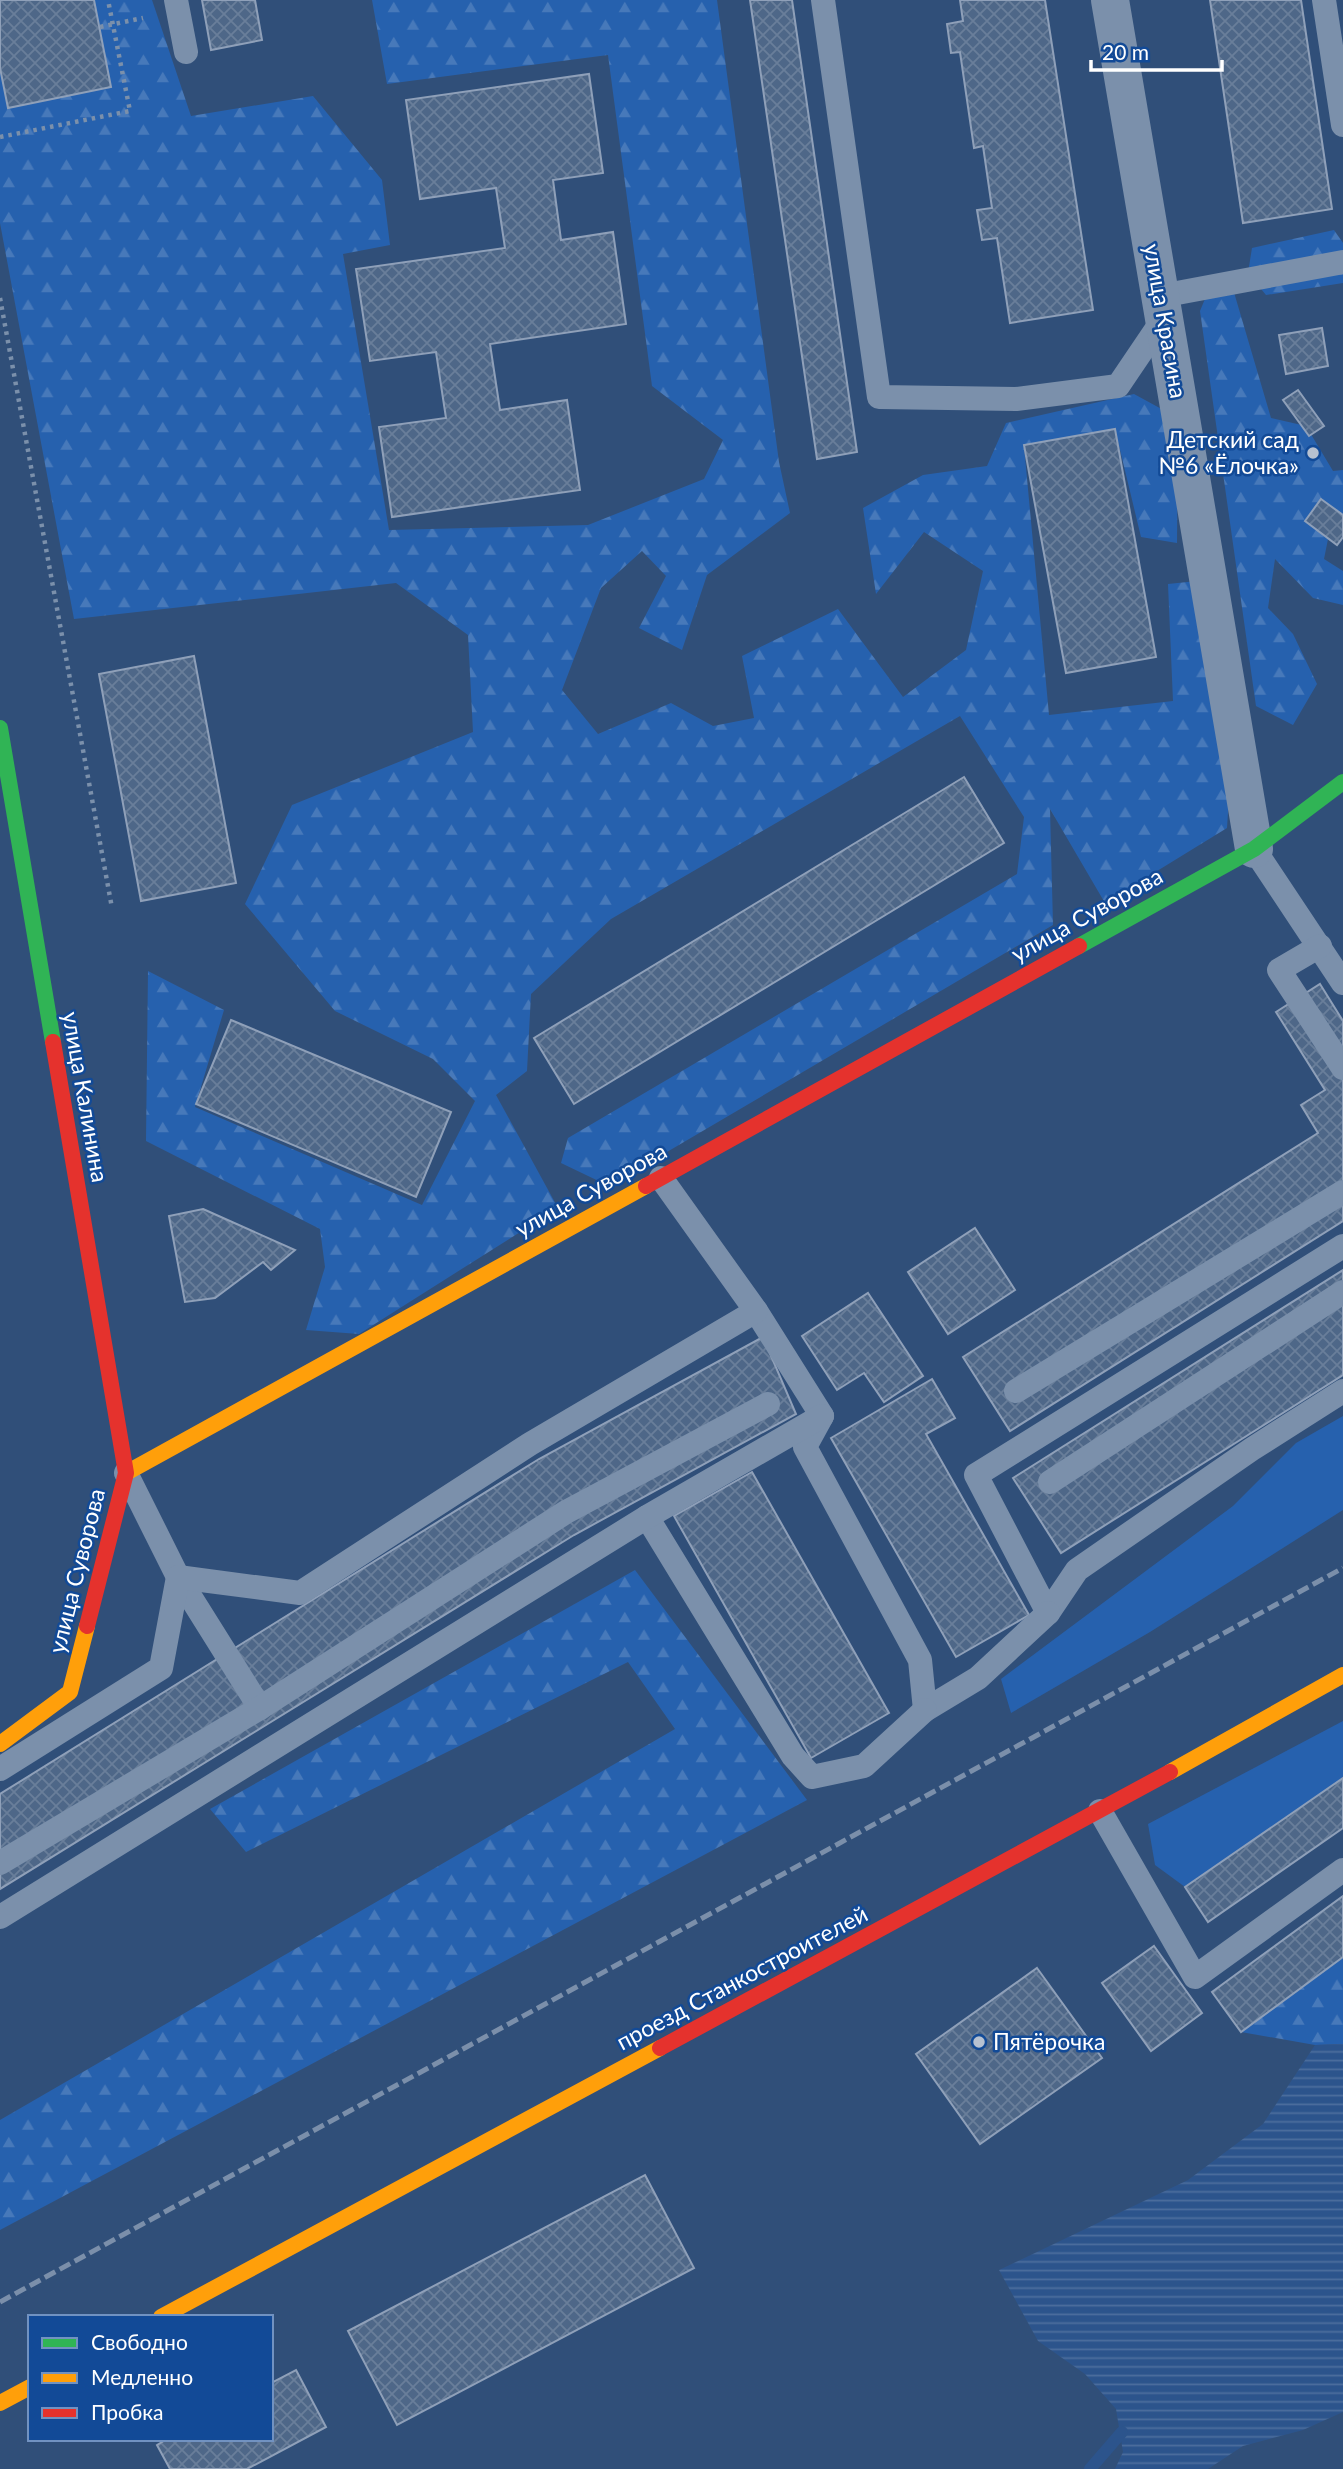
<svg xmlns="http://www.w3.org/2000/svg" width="1343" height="2469" font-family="Lato,sans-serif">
<defs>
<pattern id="forest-firs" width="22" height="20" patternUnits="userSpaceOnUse" patternTransform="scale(1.75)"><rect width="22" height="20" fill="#2661ae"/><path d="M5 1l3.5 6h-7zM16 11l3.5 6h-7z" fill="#4779ba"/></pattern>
<pattern id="water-rules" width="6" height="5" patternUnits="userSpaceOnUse" patternTransform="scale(1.75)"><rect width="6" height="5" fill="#2c548c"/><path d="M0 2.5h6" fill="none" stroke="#4c6e9d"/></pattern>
<pattern id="building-cross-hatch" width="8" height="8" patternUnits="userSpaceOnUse" patternTransform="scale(1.75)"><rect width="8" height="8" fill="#4e6788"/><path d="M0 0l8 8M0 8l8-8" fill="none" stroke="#697e9a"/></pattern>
</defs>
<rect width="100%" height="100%" fill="#304f79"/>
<g fill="#2661ae">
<polygon points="1343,1416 1343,1510 1150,1632 1011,1713 1001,1679 1233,1506 1296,1443"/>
<polygon points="1343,1721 1343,1778 1185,1887 1155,1865 1148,1824"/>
</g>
<g fill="url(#forest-firs)">
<polygon points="94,0 152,0 191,116 313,96 382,180 390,245 343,254 389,530 588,525 704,479 723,440 652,386 608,55 387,84 372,0 717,0 779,462 790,513 707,575 682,650 639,628 666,576 642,551 601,588 562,690 598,734 671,703 713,726 754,718 742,656 838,609 903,697 966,650 983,571 924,532 876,594 863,508 923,475 987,466 1006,423 1134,394 1178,418 1177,543 1141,537 1115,429 1024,446 1049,715 1173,701 1168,584 1197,581 1232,750 1227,828 1105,903 1050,809 1053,925 609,1186 561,1163 568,1138 1017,874 1024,817 960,716 611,919 531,994 527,1071 496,1095 558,1208 359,1334 306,1330 325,1267 320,1229 146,1141 148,971 224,1010 195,1107 422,1205 475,1101 433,1059 335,1011 245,904 292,805 473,732 468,635 396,583 74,619 0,223 0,68 8,108 111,87"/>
<polygon points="1334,230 1343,243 1343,283 1266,295 1248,273 1252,248"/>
<polygon points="1212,282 1233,289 1271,418 1306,426 1333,471 1343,470 1343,529 1329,534 1324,559 1343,571 1343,605 1313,598 1275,559 1268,608 1293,634 1317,684 1293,725 1256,706 1200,311"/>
<polygon points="635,1570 807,1800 0,2230 0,2120 675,1729 628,1662 246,1852 210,1809"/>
<polygon points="1343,1957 1343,2044 1315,2045 1241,2032"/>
</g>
<polygon fill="url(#water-rules)" points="1343,2044 1343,2412 1303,2430 1243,2446 1208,2469 1115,2469 1123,2452 1116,2409 1085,2374 1038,2341 999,2270 1188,2180 1263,2124 1315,2045"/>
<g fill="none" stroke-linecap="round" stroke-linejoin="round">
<polyline stroke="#2c548c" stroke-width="12" points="1090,2469 1122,2432"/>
</g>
<g fill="url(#building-cross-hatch)" stroke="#8fa0b9" stroke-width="2">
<polygon points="0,0 94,0 111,87 8,108 0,68"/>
<polygon points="202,0 255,0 262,40 211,50"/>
<polygon points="750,0 792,0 857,452 817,459"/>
<polygon points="960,0 1045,0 1093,310 1010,323 997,238 982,240 977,210 992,208 983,146 974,148 960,52 951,53 947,24 963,21"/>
<polygon points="1210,0 1301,0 1332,209 1243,223"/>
<polygon points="589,74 603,173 553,180 561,240 613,232 626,324 490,344 500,410 567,400 580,490 392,517 379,427 446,418 436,352 370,361 356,269 505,248 496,188 420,199 406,100"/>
<polygon points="1322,328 1328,366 1286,374 1279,335"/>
<polygon points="1298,390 1324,426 1309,436 1283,400"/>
<polygon points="1115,429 1156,657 1066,673 1024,445"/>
<polygon points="1321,499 1343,515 1343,537 1337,545 1305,521"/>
<polygon points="194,656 236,883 141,901 99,674"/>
<polygon points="964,777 1004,843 574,1104 534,1038"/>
<polygon points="1320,984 1343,1021 1343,1221 1010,1431 963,1357 1318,1133 1301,1105 1325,1090 1276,1012"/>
<polygon points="231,1020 451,1112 416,1197 196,1104"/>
<polygon points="203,1209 295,1250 271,1270 263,1262 215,1298 185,1302 169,1216"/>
<polygon points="975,1228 1015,1290 948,1334 908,1272"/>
<polygon points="1343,1270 1343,1375 1061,1553 1013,1478"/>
<polygon points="868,1293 923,1376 884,1402 864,1373 837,1390 802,1336"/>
<polygon points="763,1337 796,1414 574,1535 0,1889 0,1794 539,1459"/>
<polygon points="932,1379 955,1418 926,1434 1029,1615 956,1657 831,1438"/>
<polygon points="752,1472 889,1713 811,1758 674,1516"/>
<polygon points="1343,1778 1343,1828 1208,1922 1185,1887"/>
<polygon points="1343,1896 1343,1957 1241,2032 1212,1992"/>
<polygon points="1154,1946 1202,2013 1151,2051 1102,1983"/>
<polygon points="1037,1968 1102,2058 980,2144 916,2054"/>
<polygon points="645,2175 694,2268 397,2425 348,2331"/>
<polygon points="296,2370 326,2427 247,2469 170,2469 157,2445 167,2439 271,2439 271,2383"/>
</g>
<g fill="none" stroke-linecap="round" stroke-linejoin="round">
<g stroke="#7b90ab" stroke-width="4.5" stroke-dasharray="3.5 5" stroke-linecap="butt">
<polyline points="100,27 143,18"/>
<polyline points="0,137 130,111 108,0"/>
<polyline points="0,298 112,908"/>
</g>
<g stroke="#7b90ab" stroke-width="24">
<polyline points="176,0 186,52"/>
<polyline points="823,0 879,397 1016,399 1118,386 1164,318"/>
<polyline points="1324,0 1343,125"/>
<polyline points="1161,296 1343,262"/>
<polyline points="1254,849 1343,983"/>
<polyline points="1320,946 1279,970 1343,1068"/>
<polyline points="1343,1246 976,1475 1048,1613 1077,1570 1252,1449 1343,1391"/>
<polyline points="756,1311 822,1416 805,1447 920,1660 925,1710 978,1678 1048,1613"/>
<polyline points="1016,1391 1343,1192"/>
<polyline points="126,1473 178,1577 260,1708"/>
<polyline points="1050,1482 1343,1292"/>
<polyline points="647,1517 793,1756 812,1777 864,1766 925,1710"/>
<polyline points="0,1769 161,1668 178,1577 300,1593 530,1444 756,1311 661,1178"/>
<polyline points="1100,1811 1195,1977 1343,1870"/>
<polyline points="0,1863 260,1708 566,1512 768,1404"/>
<polyline points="0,1917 647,1517 822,1416"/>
</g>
<polyline stroke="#7b90ab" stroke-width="38" points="1110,0 1254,849"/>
<g stroke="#30b455" stroke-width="16">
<polyline points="0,728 53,1042"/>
<polyline points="1079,946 1254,849 1343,782"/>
</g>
<g stroke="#ff9f0a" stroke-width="16">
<polyline points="126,1473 646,1186"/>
<polyline points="0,1744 70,1692 87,1626"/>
<polyline points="1170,1772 1343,1675"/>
<polyline points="161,2317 660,2048"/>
<polyline points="0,2403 30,2387"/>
</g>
<g stroke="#e5322d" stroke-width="16">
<polyline points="53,1042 126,1473 87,1626"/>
<polyline points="646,1186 1079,946"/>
<polyline points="660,2048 1170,1772"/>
</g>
<polyline stroke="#7b8faa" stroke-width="5" stroke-dasharray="12 5" stroke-linecap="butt" points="0,2302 1343,1568"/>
</g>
<g fill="#b7c1d0" stroke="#124a97" stroke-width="2.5">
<circle cx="1313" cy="453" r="7"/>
<circle cx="979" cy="2042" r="7"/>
</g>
<g text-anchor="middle" stroke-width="5" stroke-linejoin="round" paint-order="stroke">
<g font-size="23" fill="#fff" stroke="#124a97">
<text transform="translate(1165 321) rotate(80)" y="8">улица Красина</text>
<text transform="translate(1087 915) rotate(-29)" y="8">улица Суворова</text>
<text transform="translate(85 1097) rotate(80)" y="8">улица Калинина</text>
<text transform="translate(591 1190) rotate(-29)" y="8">улица Суворова</text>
<text transform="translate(77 1571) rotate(-76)" y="8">улица Суворова</text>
<text transform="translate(742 1978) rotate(-28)" y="8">проезд Станкостроителей</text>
</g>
<g font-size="23" fill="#fff" stroke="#124a97" text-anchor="end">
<text x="1299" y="448">Детский сад<tspan x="1299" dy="26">№6 «Ёлочка»</tspan></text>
<text x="993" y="2050" text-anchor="start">Пятёрочка</text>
</g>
</g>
<rect x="28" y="2315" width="245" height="126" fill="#124a97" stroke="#7192c1" stroke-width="2"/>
<rect x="42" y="2338" width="35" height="10" fill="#30b455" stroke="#7192c1" stroke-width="2"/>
<text x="91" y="2350" font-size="21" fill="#ffffff">Свободно</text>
<rect x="42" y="2373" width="35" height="10" fill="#ff9f0a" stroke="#7192c1" stroke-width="2"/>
<text x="91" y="2385" font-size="21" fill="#ffffff">Медленно</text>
<rect x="42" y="2408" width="35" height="10" fill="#e5322d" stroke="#7192c1" stroke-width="2"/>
<text x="91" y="2420" font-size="21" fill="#ffffff">Пробка</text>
<path d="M1091 60v10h131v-10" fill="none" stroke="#ffffff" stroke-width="3.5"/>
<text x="1102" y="60" font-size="21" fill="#ffffff" stroke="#124a97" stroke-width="5" paint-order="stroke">20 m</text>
</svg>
